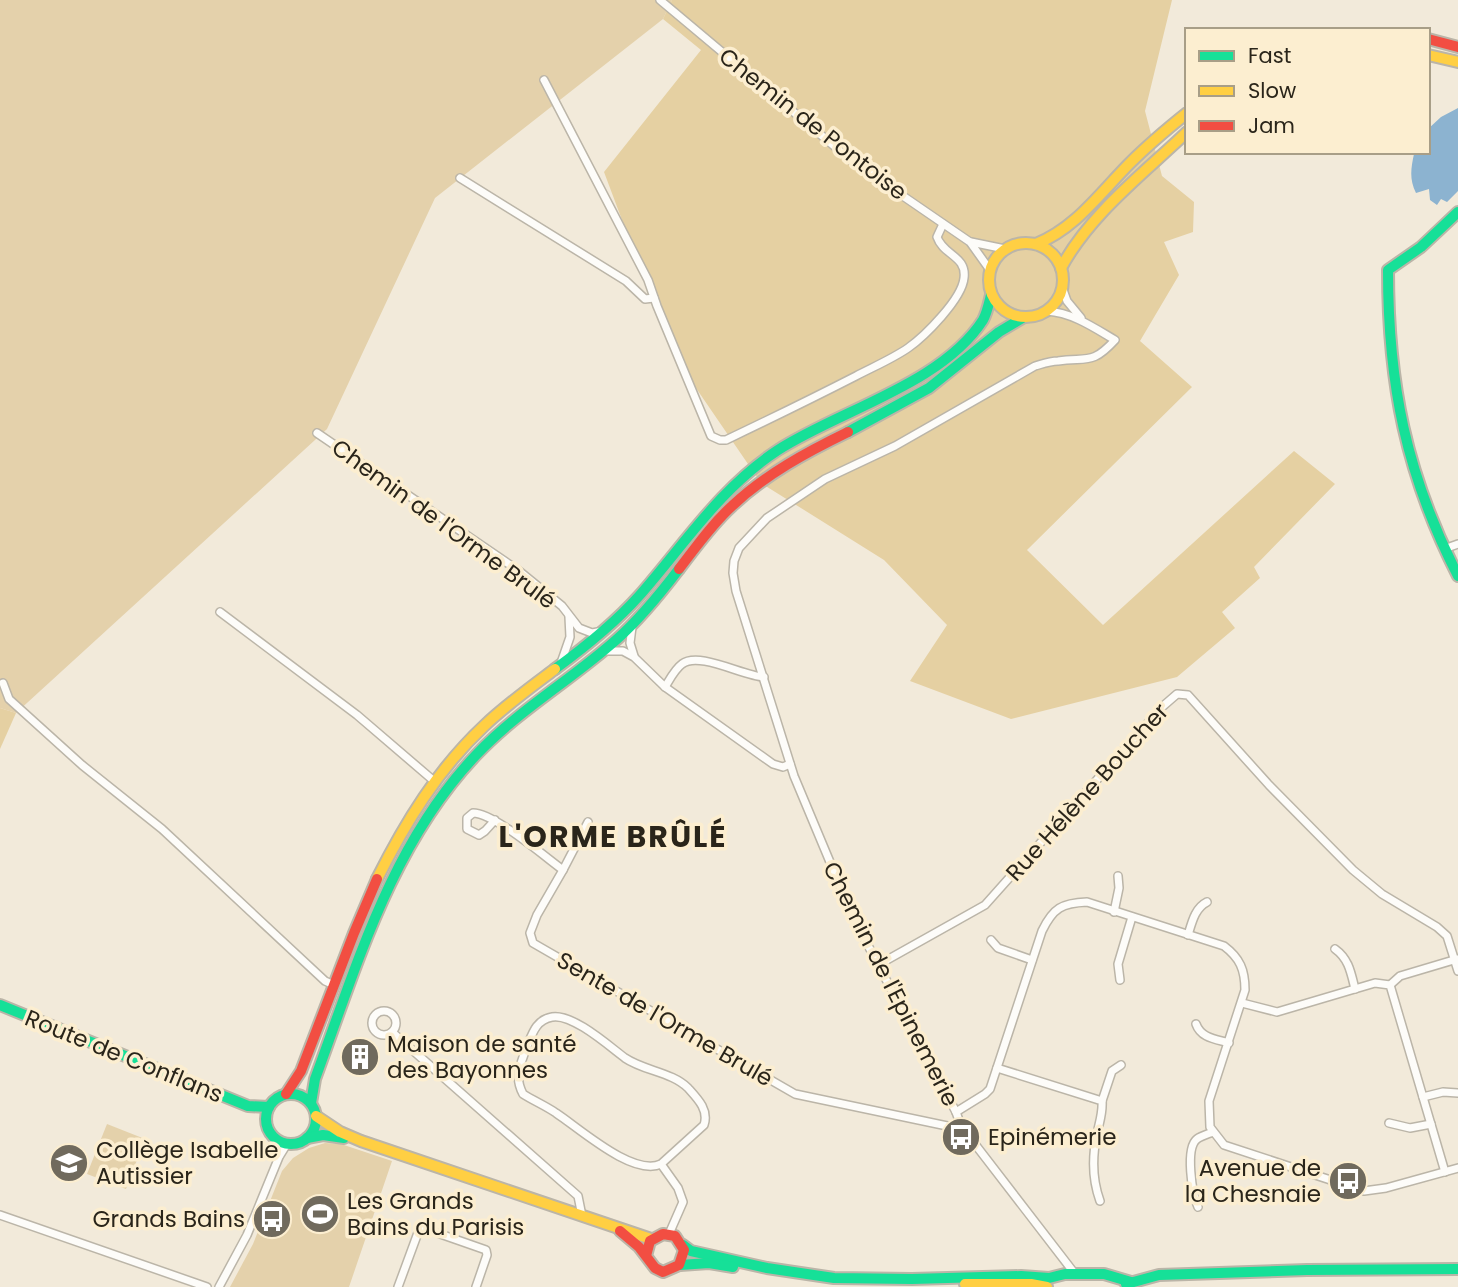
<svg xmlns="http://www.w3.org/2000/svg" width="1458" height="1287" font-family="Poppins,sans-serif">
<rect width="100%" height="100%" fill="#f2eada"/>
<g fill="#e4d1ab">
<polygon points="0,0 672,0 663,19 435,198 327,429 16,713 0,708"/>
<polygon points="107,1124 145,1139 126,1189 87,1174"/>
<polygon points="325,1143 341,1144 392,1161 349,1287 230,1287 253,1244 282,1171 293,1158 309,1148"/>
</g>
<g fill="#e5d0a2">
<polygon points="672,0 1172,0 1145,111 1162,176 1194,202 1193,232 1164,242 1179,275 1140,341 1192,387 1027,550 1103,625 1294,451 1335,484 1254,567 1260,578 1222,612 1235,628 1177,677 1011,719 910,681 947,625 884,560 761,483 672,353 604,172 701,50 663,19"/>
<polygon points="0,708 16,713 0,749"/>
</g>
<path fill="#8cb3d0" d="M1458 108V191L1447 202 1441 199 1437 205 1430 200 1429 189 1416 193C1409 179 1411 168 1414 154L1428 152V129L1441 117Z"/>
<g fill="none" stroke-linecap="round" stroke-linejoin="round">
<g stroke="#bbb5a8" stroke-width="10">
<g id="street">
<polyline points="660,0 852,161 970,242 990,270"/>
<path d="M544 80 648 280 657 306 711 436 720 440H726C770 419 813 398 856 376 873 367 892 359 908 348 925 336 962 299 964 278 967 256 943 255 937 237L943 224"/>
<polyline points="460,178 626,281 645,299 654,298"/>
<polyline points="971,242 1005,249"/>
<polyline points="1062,287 1067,301 1081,318"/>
<path d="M1047 311C1073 313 1093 327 1115 340 1092 365 1088 357 1058 361 1050 361 1042 364 1035 366L895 446 825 479 767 518 739 548 734 561 733 573 736 591 794 776 853 917 956 1112 961 1126 1075 1274"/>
<polyline points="317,433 519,571 562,606 579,628 592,633 603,631"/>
<polyline points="1444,549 1458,544"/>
<polyline points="220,612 357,715 434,781"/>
<polyline points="632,627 630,643 634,656"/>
<polyline points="607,651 623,651 634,657 665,687 773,764 783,767 790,764"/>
<polyline points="561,663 570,637 569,617"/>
<polyline points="3,683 9,699 82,765 162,829 325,981 334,985"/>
<path d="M665 687C670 679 675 669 682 664 699 651 743 676 764 677"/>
<path d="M495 820 485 831 479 835 467 829V818L473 813C494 813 544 856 563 870L537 915 530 933 533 943 795 1094 952 1127 961 1126"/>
<polyline points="563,870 588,822"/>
<polyline points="1114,912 1119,888 1118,876"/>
<path d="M1188 935C1192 922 1195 908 1207 902"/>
<polyline points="991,940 998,948 1032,960"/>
<path d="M1335 949C1349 959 1351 973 1355 989"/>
<polyline points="878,965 985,905 1162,707 1177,694 1188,695 1269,785 1353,870 1382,894 1437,927 1447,936 1458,971"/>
<polyline points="1120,980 1118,964 1132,917"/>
<polyline points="1390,985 1400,976 1457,959"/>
<polyline points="1242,1003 1277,1012 1375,983 1390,985 1445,1172"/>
<circle cx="384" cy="1023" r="12"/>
<path d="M1196 1024C1201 1038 1215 1039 1229 1043"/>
<polyline points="392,1032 578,1196 582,1216"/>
<path d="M997 1068 1102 1101C1103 1113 1099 1123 1097 1134 1092 1157 1092 1179 1100 1201"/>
<polyline points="1423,1097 1443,1092 1458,1093"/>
<polyline points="1102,1101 1112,1071 1121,1065"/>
<path d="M956 1112 985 1094 990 1089 1042 931C1053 908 1062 903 1087 902L1224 946C1240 958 1245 970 1245 990L1209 1101 1210 1127 1224 1145 1364 1191 1386 1188 1458 1168"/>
<polyline points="1389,1123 1410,1128 1431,1124"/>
<polyline points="278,1140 279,1156"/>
<path d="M661 1164 704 1125C709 1110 698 1099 688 1088 672 1072 644 1071 625 1058 609 1046 572 1013 552 1017 535 1020 532 1035 526 1049 520 1066 514 1077 523 1094 534 1101 546 1106 556 1113 579 1128 633 1177 661 1164L678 1188 683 1202 669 1234"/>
<path d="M1198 1207C1192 1194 1185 1148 1197 1139 1201 1136 1208 1134 1213 1132"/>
<polyline points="0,1215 207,1287"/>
<polyline points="219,1287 247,1235 279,1157 287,1144"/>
<polyline points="398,1287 419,1230 423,1228 486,1250 487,1255 476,1287"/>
</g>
</g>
<g stroke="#bbb5a8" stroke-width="14">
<g id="fast">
<path d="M1458 212 1421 247 1388 270C1388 384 1406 474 1458 576"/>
<polyline points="848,432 929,388 999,332 1024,317"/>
<path d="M555 669C585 647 614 624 639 596 684 545 720 488 778 450 840 410 942 384 983 320 987 313 989 303 991 295"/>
<polyline points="0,1005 248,1106 269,1107"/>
<circle cx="291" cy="1119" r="25"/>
<path d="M311 1103 315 1079C357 965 391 844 477 754 519 710 571 680 616 640 640 619 660 594 679 569"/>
<polyline points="307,1138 323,1135 344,1138"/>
<polyline points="683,1245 691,1251 767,1268 834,1278 912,1279 1021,1276 1049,1278 1065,1274 1104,1274 1131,1282"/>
<polyline points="680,1265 709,1263 733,1267"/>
<polyline points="1126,1284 1159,1275 1307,1270 1458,1269"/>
</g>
</g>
<g stroke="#bbb5a8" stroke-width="14">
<g id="slow">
<polyline points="1428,55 1458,62"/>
<circle cx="1026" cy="280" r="37"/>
<path d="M1036 244C1076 228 1100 193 1130 163 1148 145 1167 129 1187 113"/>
<path d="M1061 268C1090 214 1143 174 1187 132"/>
<path d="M377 879C405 823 438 769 484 726 506 705 531 687 555 669"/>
<polyline points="316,1116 340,1132 361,1141 651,1239"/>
<polyline points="965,1284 1031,1284 1047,1287"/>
</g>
</g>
<g stroke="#bbb5a8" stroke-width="14">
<g id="jam">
<polyline points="1428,39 1458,47"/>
<path d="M679 569C696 547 712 524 732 506 766 474 807 452 848 432"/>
<polyline points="286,1094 301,1071 354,933 377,879"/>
<polyline points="620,1231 639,1247 655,1268 663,1272 679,1265 684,1250 675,1236 663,1234 650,1241 646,1256"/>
</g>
</g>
<use href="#street" stroke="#fdfcf9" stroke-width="7"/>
<use href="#fast" stroke="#16e098" stroke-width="10"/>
<use href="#slow" stroke="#ffcf43" stroke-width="10"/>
<use href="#jam" stroke="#f24e42" stroke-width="10"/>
</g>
<defs>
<g id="building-disc" transform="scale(2.0125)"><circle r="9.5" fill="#706a5d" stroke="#fceed0"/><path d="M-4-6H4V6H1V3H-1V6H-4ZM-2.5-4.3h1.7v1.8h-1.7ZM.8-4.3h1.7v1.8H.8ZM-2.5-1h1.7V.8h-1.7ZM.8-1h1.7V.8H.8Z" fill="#fff"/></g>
<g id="bus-disc" transform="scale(2.0125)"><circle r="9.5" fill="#706a5d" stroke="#fceed0"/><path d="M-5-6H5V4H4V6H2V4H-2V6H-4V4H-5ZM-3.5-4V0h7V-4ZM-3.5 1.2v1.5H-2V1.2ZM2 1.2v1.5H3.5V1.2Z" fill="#fff"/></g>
<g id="school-disc" transform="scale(2.0125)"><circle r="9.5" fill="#706a5d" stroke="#fceed0"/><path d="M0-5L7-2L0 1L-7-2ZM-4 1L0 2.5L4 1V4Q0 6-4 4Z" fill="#fff"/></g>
<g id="stadium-disc" transform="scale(2.0125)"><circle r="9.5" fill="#706a5d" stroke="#fceed0"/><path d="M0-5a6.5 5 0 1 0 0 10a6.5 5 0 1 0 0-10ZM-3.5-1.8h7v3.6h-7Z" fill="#fff"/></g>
</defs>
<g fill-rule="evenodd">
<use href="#building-disc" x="360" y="1057"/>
<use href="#bus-disc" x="961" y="1137"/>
<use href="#school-disc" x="69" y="1163"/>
<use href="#bus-disc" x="1348" y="1181"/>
<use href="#stadium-disc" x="320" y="1214"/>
<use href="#bus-disc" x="272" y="1219"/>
</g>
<g text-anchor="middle" stroke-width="7" stroke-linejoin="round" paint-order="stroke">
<g font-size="23" fill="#2a251a" stroke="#fceed0">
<text transform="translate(813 124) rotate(38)" y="8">Chemin de Pontoise</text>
<text transform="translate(444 524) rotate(36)" y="8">Chemin de l'Orme Brulé</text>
<text transform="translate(1087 792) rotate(-48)" y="8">Rue Hélène Boucher</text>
<text transform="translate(891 984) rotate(63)" y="8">Chemin de l'Epinemerie</text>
<text transform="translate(665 1019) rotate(30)" y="8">Sente de l'Orme Brulé</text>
<text transform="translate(124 1056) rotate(22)" y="8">Route de Conflans</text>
</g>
<g font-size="23" fill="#2a251a" stroke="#fceed0" text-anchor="start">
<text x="387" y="1052">Maison de santé<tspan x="387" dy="26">des Bayonnes</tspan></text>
<text x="988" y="1145">Epinémerie</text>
<text x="96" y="1158">Collège Isabelle<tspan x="96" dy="26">Autissier</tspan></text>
<text x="1321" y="1176" text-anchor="end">Avenue de<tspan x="1321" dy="26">la Chesnaie</tspan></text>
<text x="347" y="1209">Les Grands<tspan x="347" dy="26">Bains du Parisis</tspan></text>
<text x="245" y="1227" text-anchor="end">Grands Bains</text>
</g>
<g font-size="30" font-weight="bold" letter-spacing="2" fill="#2a251a" stroke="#fceed0">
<text x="613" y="847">L'ORME BRÛLÉ</text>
</g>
</g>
<rect x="1185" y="28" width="245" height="126" fill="#fceed0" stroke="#a89e87" stroke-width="2"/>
<rect x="1199" y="51" width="35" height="10" fill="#16e098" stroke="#a89e87" stroke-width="2"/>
<text x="1248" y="63" font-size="21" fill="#2a251a">Fast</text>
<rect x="1199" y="86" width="35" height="10" fill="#ffcf43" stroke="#a89e87" stroke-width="2"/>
<text x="1248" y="98" font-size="21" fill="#2a251a">Slow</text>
<rect x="1199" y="121" width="35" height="10" fill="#f24e42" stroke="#a89e87" stroke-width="2"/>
<text x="1248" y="133" font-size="21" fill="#2a251a">Jam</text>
</svg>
